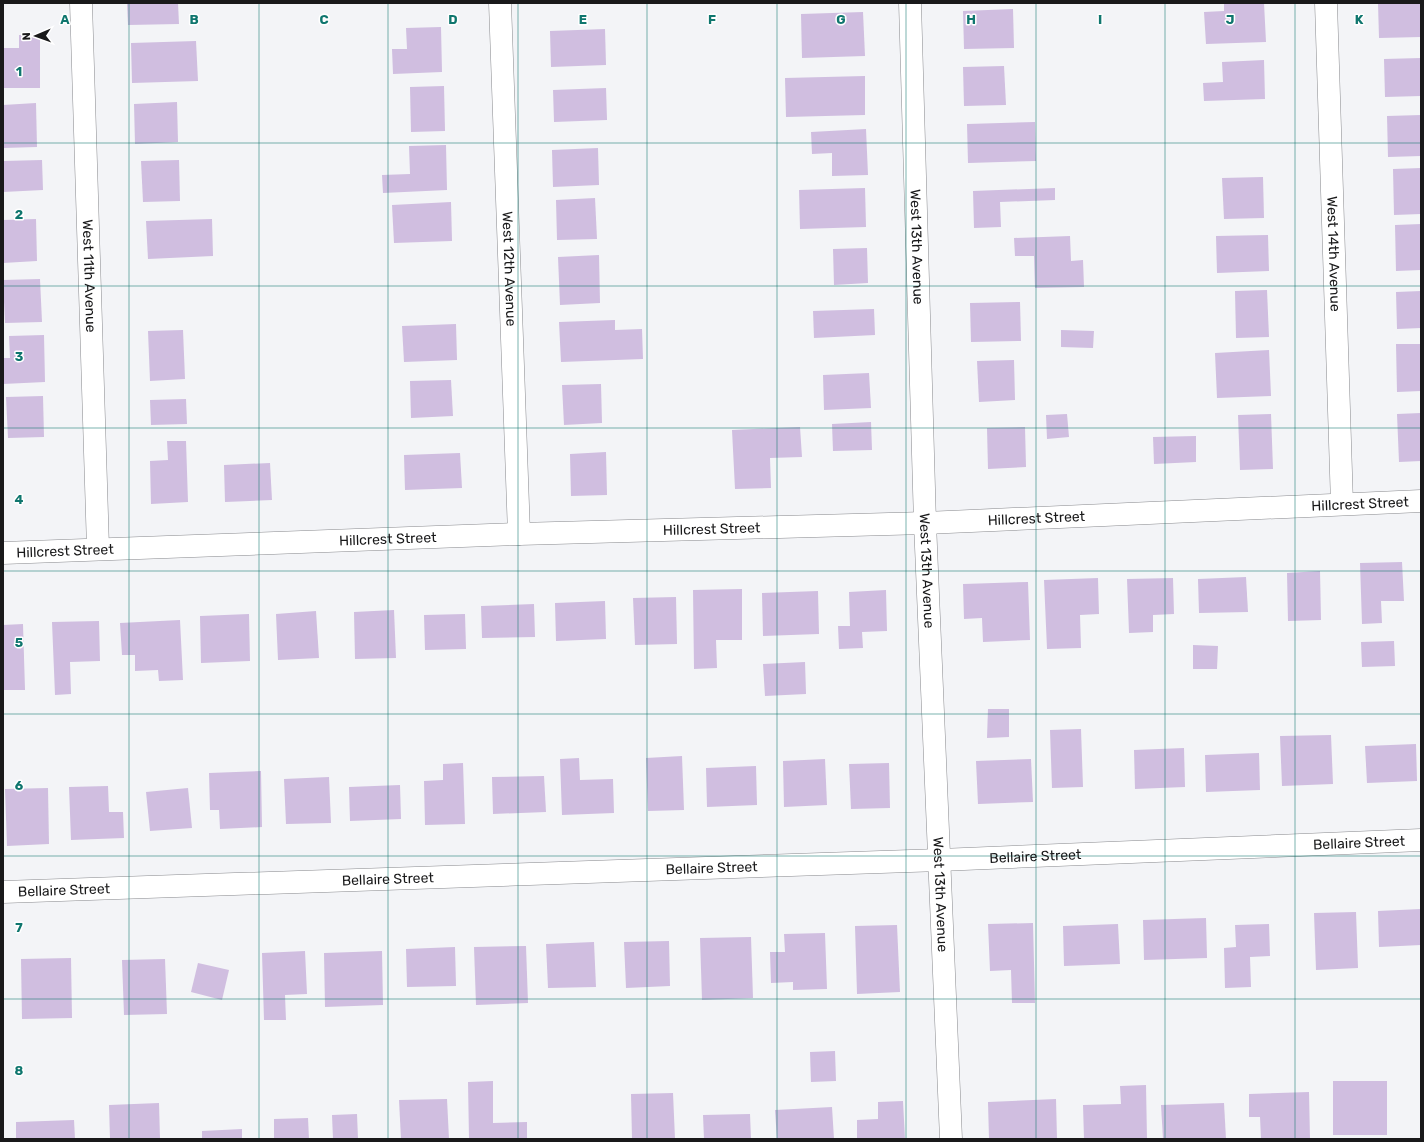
<svg xmlns="http://www.w3.org/2000/svg" width="1424" height="1142" font-family="Rubik,sans-serif">
<rect width="100%" height="100%" fill="#f3f4f7"/>
<g fill="#d0bee0">
<polygon points="127,3 178,3 179,24 128,25"/>
<polygon points="1224,3 1264,3 1266,42 1206,44 1204,12 1224,11"/>
<polygon points="1378,3 1421,3 1421,37 1379,38"/>
<polygon points="1013,9 1014,48 964,49 963,11"/>
<polygon points="863,12 865,56 802,58 801,14"/>
<polygon points="441,27 442,72 393,74 392,49 407,49 406,28"/>
<polygon points="605,29 606,65 551,67 550,31"/>
<polygon points="19,35 40,35 40,88 3,88 3,48 19,48"/>
<polygon points="196,41 198,81 132,83 131,43"/>
<polygon points="1421,58 1421,96 1385,97 1384,59"/>
<polygon points="1264,60 1265,99 1204,101 1203,83 1223,82 1222,62"/>
<polygon points="1004,66 1006,105 964,106 963,67"/>
<polygon points="865,76 865,115 786,117 785,78"/>
<polygon points="444,86 445,131 411,132 410,87"/>
<polygon points="606,88 607,120 554,122 553,90"/>
<polygon points="177,102 178,142 135,144 134,104"/>
<polygon points="36,103 37,147 3,148 3,105"/>
<polygon points="1421,115 1421,156 1388,157 1387,116"/>
<polygon points="1035,122 1036,161 968,163 967,124"/>
<polygon points="866,129 868,175 832,176 832,153 812,154 811,132"/>
<polygon points="446,145 447,190 383,193 382,175 410,174 409,146"/>
<polygon points="598,148 599,185 553,187 552,150"/>
<polygon points="42,160 43,190 3,192 3,161"/>
<polygon points="179,160 180,201 143,202 141,161"/>
<polygon points="1421,168 1421,214 1394,215 1393,169"/>
<polygon points="1263,177 1264,218 1224,219 1222,178"/>
<polygon points="865,188 866,227 800,229 799,190"/>
<polygon points="1055,188 1055,200 1000,202 1001,227 974,228 973,191"/>
<polygon points="595,198 597,239 557,240 556,200"/>
<polygon points="451,202 452,241 394,243 392,205"/>
<polygon points="36,219 37,261 3,263 3,220"/>
<polygon points="212,219 213,256 148,259 146,221"/>
<polygon points="1421,224 1421,270 1396,271 1395,225"/>
<polygon points="1268,235 1269,271 1217,273 1216,236"/>
<polygon points="1070,236 1071,261 1083,260 1084,287 1035,288 1034,256 1015,256 1014,238"/>
<polygon points="867,248 868,283 834,285 833,249"/>
<polygon points="599,255 600,303 560,305 558,257"/>
<polygon points="40,279 42,322 5,323 3,280"/>
<polygon points="1267,290 1269,337 1236,338 1235,291"/>
<polygon points="1421,291 1421,328 1397,329 1396,292"/>
<polygon points="1020,302 1021,341 971,342 970,303"/>
<polygon points="874,309 875,335 814,338 813,311"/>
<polygon points="615,320 615,330 642,329 643,359 561,362 559,322"/>
<polygon points="456,324 457,360 404,362 402,326"/>
<polygon points="183,330 185,379 150,381 148,331"/>
<polygon points="1061,330 1094,331 1093,348 1061,347"/>
<polygon points="44,335 45,382 3,384 3,358 10,358 9,336"/>
<polygon points="1396,344 1421,344 1421,391 1397,392"/>
<polygon points="1269,350 1271,396 1217,398 1215,353"/>
<polygon points="1014,360 1015,400 979,402 977,361"/>
<polygon points="869,373 871,408 824,410 823,375"/>
<polygon points="451,380 453,416 411,418 410,381"/>
<polygon points="601,384 602,423 564,425 562,385"/>
<polygon points="43,396 44,437 8,438 6,397"/>
<polygon points="186,399 187,424 151,425 150,400"/>
<polygon points="1421,413 1421,461 1399,462 1397,414"/>
<polygon points="1067,414 1069,437 1047,439 1046,415"/>
<polygon points="1271,414 1273,469 1240,470 1238,415"/>
<polygon points="871,422 872,450 833,451 832,424"/>
<polygon points="800,427 802,457 770,458 771,488 735,489 732,430"/>
<polygon points="1025,427 1026,467 988,469 987,428"/>
<polygon points="1196,436 1196,462 1154,464 1153,437"/>
<polygon points="167,441 186,441 188,502 151,504 150,461 168,460"/>
<polygon points="606,452 607,495 571,496 570,454"/>
<polygon points="460,453 462,488 405,490 404,455"/>
<polygon points="270,463 272,500 225,502 224,465"/>
<polygon points="1402,562 1404,601 1381,601 1382,623 1362,624 1360,563"/>
<polygon points="1320,571 1321,620 1288,621 1287,573"/>
<polygon points="1246,577 1248,612 1199,613 1198,579"/>
<polygon points="1098,578 1099,614 1080,615 1081,648 1047,649 1044,580"/>
<polygon points="1173,578 1174,614 1153,615 1153,632 1129,633 1127,579"/>
<polygon points="1028,582 1030,640 983,642 982,618 964,619 963,584"/>
<polygon points="742,589 742,640 716,640 717,668 694,669 693,590"/>
<polygon points="886,590 887,631 862,632 863,648 839,649 838,626 850,626 849,592"/>
<polygon points="818,591 819,634 763,636 762,593"/>
<polygon points="676,597 677,644 635,645 633,598"/>
<polygon points="605,601 606,639 556,641 555,603"/>
<polygon points="534,604 535,637 482,638 481,606"/>
<polygon points="394,610 396,658 355,659 354,612"/>
<polygon points="316,611 319,658 278,660 276,614"/>
<polygon points="249,614 250,661 201,663 200,616"/>
<polygon points="465,614 466,649 425,650 424,615"/>
<polygon points="180,620 183,680 159,681 158,670 135,671 135,655 122,655 120,623"/>
<polygon points="99,621 100,661 70,662 71,694 55,695 52,622"/>
<polygon points="23,624 25,690 3,690 3,625"/>
<polygon points="1394,641 1395,666 1362,667 1361,642"/>
<polygon points="1193,645 1218,646 1217,669 1193,669"/>
<polygon points="805,662 806,694 765,696 763,664"/>
<polygon points="988,709 1009,709 1009,737 987,738"/>
<polygon points="1081,729 1083,787 1052,788 1050,730"/>
<polygon points="1331,735 1333,784 1282,786 1280,736"/>
<polygon points="1416,744 1417,781 1367,783 1365,746"/>
<polygon points="1184,748 1185,787 1135,789 1134,750"/>
<polygon points="1259,753 1260,790 1206,792 1205,755"/>
<polygon points="682,756 684,810 648,811 646,758"/>
<polygon points="579,758 580,780 613,779 614,813 562,815 560,759"/>
<polygon points="825,759 827,805 784,807 783,761"/>
<polygon points="1031,759 1033,802 978,804 976,761"/>
<polygon points="463,763 465,824 425,825 424,781 443,780 443,764"/>
<polygon points="889,763 890,808 851,809 849,764"/>
<polygon points="756,766 757,805 707,807 706,768"/>
<polygon points="261,771 262,827 220,829 219,810 210,810 209,773"/>
<polygon points="544,776 546,812 493,814 492,777"/>
<polygon points="329,777 331,823 286,824 284,779"/>
<polygon points="400,785 401,819 350,821 349,787"/>
<polygon points="108,786 109,812 123,812 124,838 71,840 69,787"/>
<polygon points="48,788 49,844 7,846 5,789"/>
<polygon points="188,788 192,828 150,831 146,792"/>
<polygon points="1421,909 1421,945 1379,947 1378,911"/>
<polygon points="1356,912 1358,968 1316,970 1314,913"/>
<polygon points="1206,918 1207,958 1144,960 1143,920"/>
<polygon points="1033,923 1035,1003 1012,1003 1011,970 990,971 988,924"/>
<polygon points="1118,924 1120,964 1064,966 1063,926"/>
<polygon points="1269,924 1270,956 1250,957 1251,987 1225,988 1224,948 1236,947 1235,925"/>
<polygon points="897,925 900,992 857,994 855,926"/>
<polygon points="825,933 827,989 793,990 793,982 771,983 770,952 785,952 784,934"/>
<polygon points="751,937 753,998 702,1000 700,938"/>
<polygon points="669,941 670,986 626,988 624,942"/>
<polygon points="594,942 596,987 548,988 546,944"/>
<polygon points="526,946 528,1003 476,1005 474,947"/>
<polygon points="455,947 456,986 407,987 406,949"/>
<polygon points="305,951 307,994 285,995 286,1020 264,1020 262,953"/>
<polygon points="382,951 383,1005 325,1007 324,953"/>
<polygon points="71,958 72,1018 22,1019 21,959"/>
<polygon points="165,959 167,1014 124,1015 122,960"/>
<polygon points="198,963 229,970 222,1000 191,992"/>
<polygon points="835,1051 836,1081 811,1082 810,1052"/>
<polygon points="493,1081 493,1123 527,1122 527,1139 469,1139 468,1082"/>
<rect x="1333" y="1081" width="54" height="54"/>
<polygon points="1146,1085 1147,1139 1084,1139 1083,1105 1121,1104 1120,1086"/>
<polygon points="1309,1092 1310,1139 1261,1139 1260,1117 1249,1117 1249,1094"/>
<polygon points="673,1093 675,1139 632,1139 631,1094"/>
<polygon points="447,1099 449,1139 401,1139 399,1100"/>
<polygon points="1056,1099 1057,1139 989,1139 988,1102"/>
<polygon points="903,1101 905,1139 857,1139 857,1120 878,1119 878,1102"/>
<polygon points="159,1103 160,1139 110,1139 109,1105"/>
<polygon points="1224,1103 1226,1139 1163,1139 1161,1105"/>
<polygon points="832,1107 834,1139 777,1139 775,1110"/>
<polygon points="357,1114 358,1139 333,1139 332,1115"/>
<polygon points="750,1114 751,1139 704,1139 703,1115"/>
<polygon points="308,1118 309,1139 274,1139 274,1119"/>
<polygon points="74,1120 75,1139 16,1139 16,1122"/>
<polygon points="242,1129 242,1139 202,1139 202,1131"/>
</g>
<g fill="none" stroke-linecap="round" stroke-linejoin="round">
<g stroke="#898a8e" stroke-width="23">
<g id="minor">
<path id="s1" d="M81 3 98 548"/>
<path id="s2" d="M500 3 519 534"/>
<path id="s3" d="M910 3 925 523 951 1139"/>
<path id="s4" d="M1326 3 1342 504"/>
<path id="s5" d="M3 553 519 534 925 523 1421 501"/>
<path id="s6" d="M3 892 940 860 1421 840"/>
</g>
</g>
<use href="#minor" stroke="#fff" stroke-width="22"/>
</g>
<path fill="none" stroke="#0f766e" stroke-width="1" stroke-opacity="0.55" d="M129 3V1139M259 3V1139M388 3V1139M518 3V1139M647 3V1139M777 3V1139M906 3V1139M1036 3V1139M1165 3V1139M1295 3V1139M3 143H1421M3 286H1421M3 428H1421M3 571H1421M3 714H1421M3 856H1421M3 999H1421"/>
<g text-anchor="middle" stroke-width="3" stroke-linejoin="round" paint-order="stroke">
<g font-size="14" fill="#19191a" stroke="#fff">
<text dy="5" stroke="none"><textPath href="#s3" startOffset="244">West 13th Avenue</textPath></text>
<text dy="5" stroke="none"><textPath href="#s4" startOffset="251">West 14th Avenue</textPath></text>
<text dy="5" stroke="none"><textPath href="#s2" startOffset="266">West 12th Avenue</textPath></text>
<text dy="5" stroke="none"><textPath href="#s1" startOffset="273">West 11th Avenue</textPath></text>
<text dy="5" stroke="none"><textPath href="#s5" startOffset="1358">Hillcrest Street</textPath></text>
<text dy="5" stroke="none"><textPath href="#s5" startOffset="1034">Hillcrest Street</textPath></text>
<text dy="5" stroke="none"><textPath href="#s5" startOffset="709">Hillcrest Street</textPath></text>
<text dy="5" stroke="none"><textPath href="#s5" startOffset="385">Hillcrest Street</textPath></text>
<text dy="5" stroke="none"><textPath href="#s5" startOffset="62">Hillcrest Street</textPath></text>
<text dy="5" stroke="none"><textPath href="#s3" startOffset="568">West 13th Avenue</textPath></text>
<text dy="5" stroke="none"><textPath href="#s6" startOffset="1357">Bellaire Street</textPath></text>
<text dy="5" stroke="none"><textPath href="#s6" startOffset="1033">Bellaire Street</textPath></text>
<text dy="5" stroke="none"><textPath href="#s6" startOffset="709">Bellaire Street</textPath></text>
<text dy="5" stroke="none"><textPath href="#s6" startOffset="385">Bellaire Street</textPath></text>
<text dy="5" stroke="none"><textPath href="#s6" startOffset="61">Bellaire Street</textPath></text>
<text dy="5" stroke="none"><textPath href="#s3" startOffset="892">West 13th Avenue</textPath></text>
</g>
</g>
<g font-size="13" text-anchor="middle" font-weight="bold" fill="#0f766e" stroke="#fff" stroke-width="3" stroke-linejoin="round" paint-order="stroke">
<text x="65" y="24">A</text>
<text x="194" y="24">B</text>
<text x="324" y="24">C</text>
<text x="453" y="24">D</text>
<text x="583" y="24">E</text>
<text x="712" y="24">F</text>
<text x="841" y="24">G</text>
<text x="971" y="24">H</text>
<text x="1100" y="24">I</text>
<text x="1230" y="24">J</text>
<text x="1359" y="24">K</text>
<text x="19" y="76">1</text>
<text x="19" y="219">2</text>
<text x="19" y="361">3</text>
<text x="19" y="504">4</text>
<text x="19" y="647">5</text>
<text x="19" y="790">6</text>
<text x="19" y="932">7</text>
<text x="19" y="1075">8</text>
</g>
<rect width="1424" height="1142" fill="none" stroke="#19191a" stroke-width="8"/>
<g transform="translate(36 36) rotate(268)" stroke="#ffffff" stroke-width="3" paint-order="stroke">
<path d="M0-3L7 15L0 10L-7 15Z" fill="#19191a"/>
<text y="-6" font-size="11" font-weight="bold" text-anchor="middle" fill="#19191a">N</text>
</g>
</svg>
